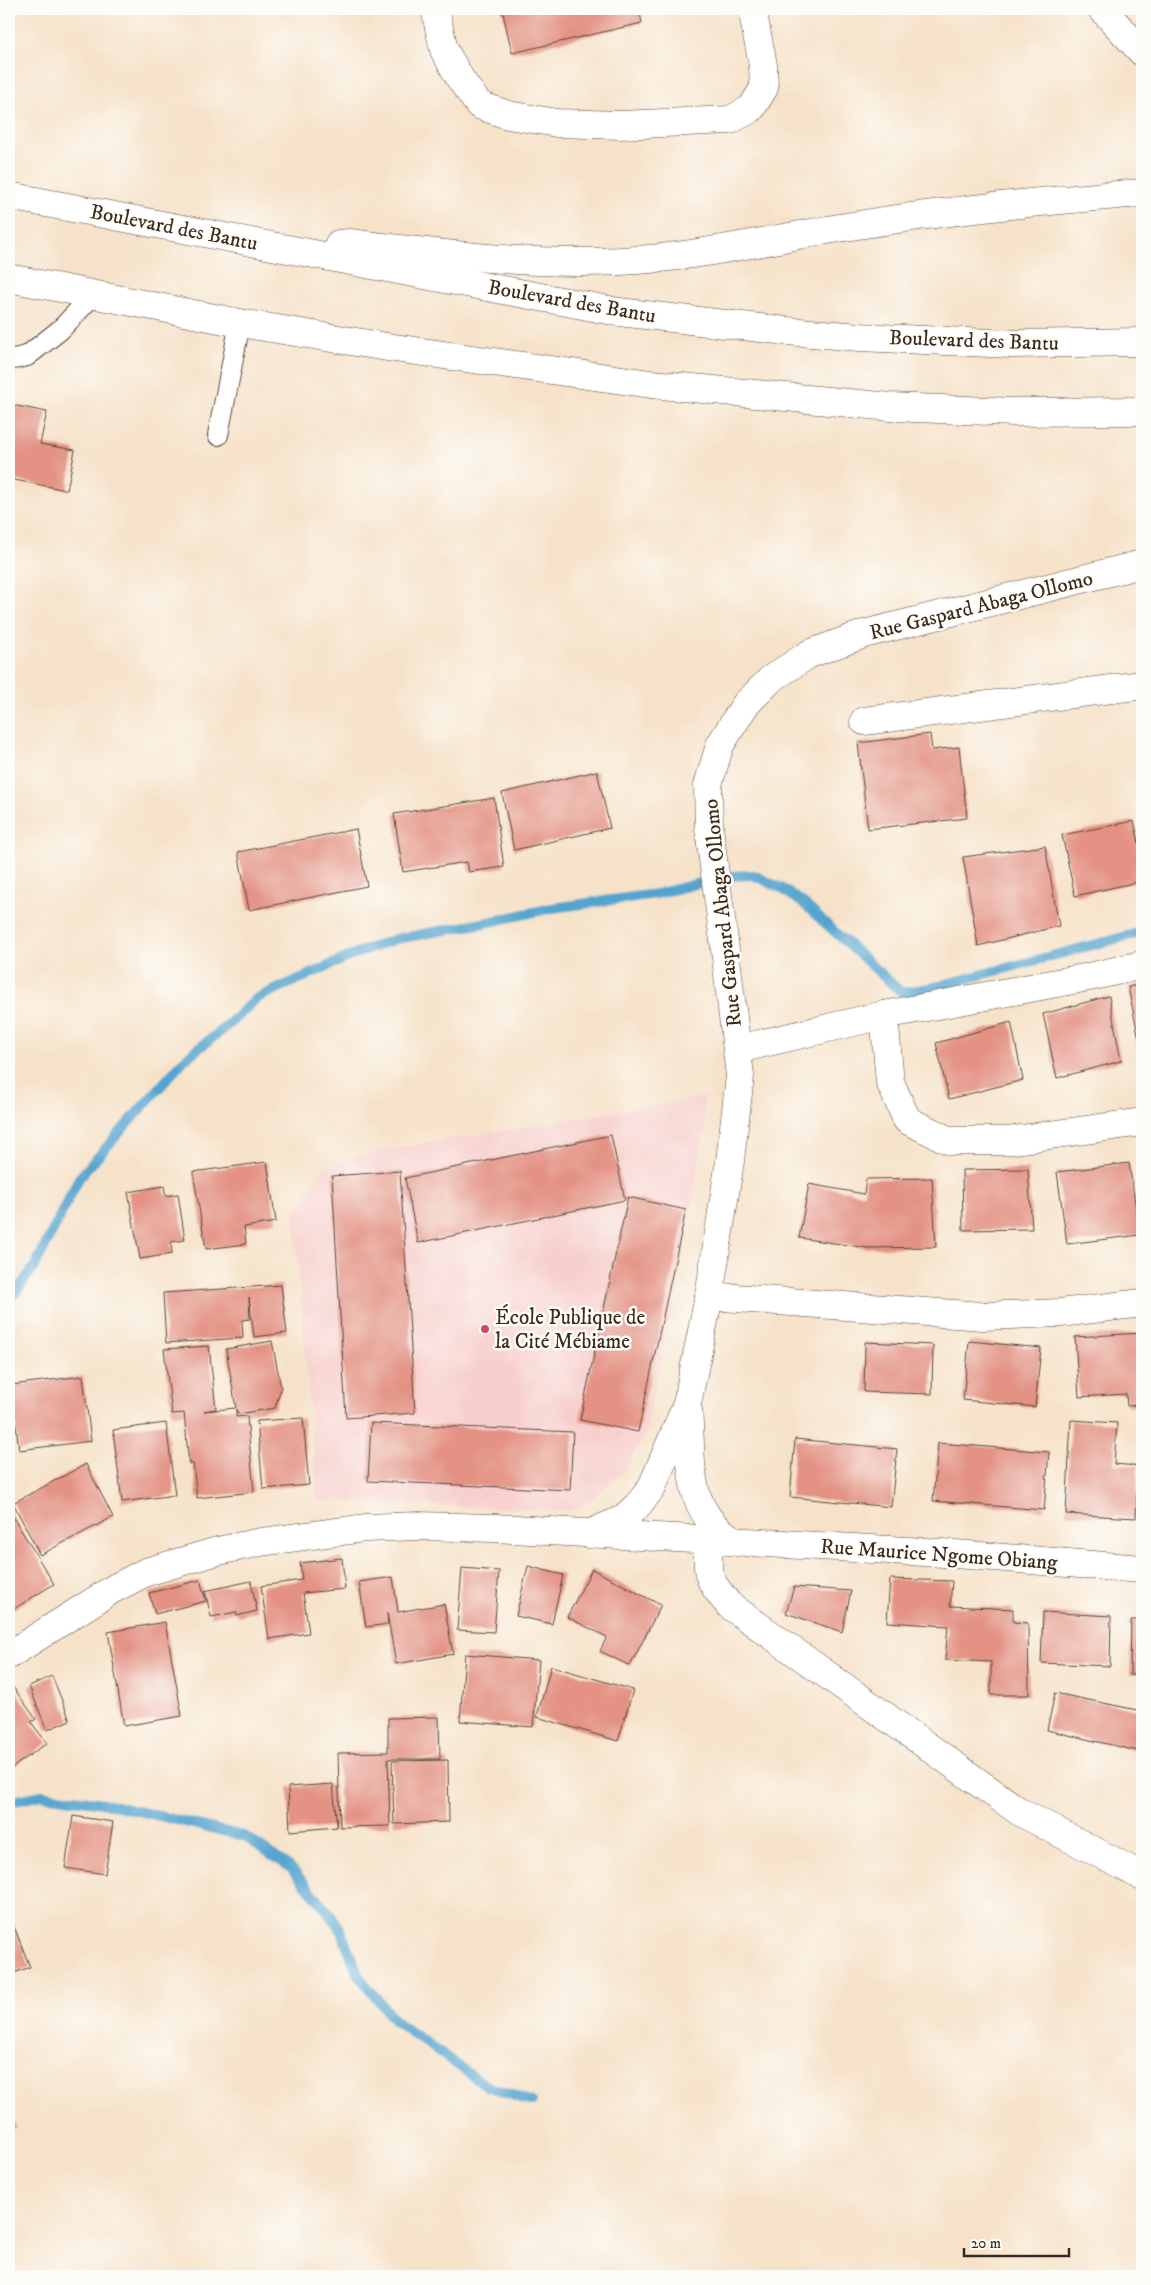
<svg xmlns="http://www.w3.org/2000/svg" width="1151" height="2285" font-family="'IM FELL DW Pica',serif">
<rect width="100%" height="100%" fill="#fdfcf7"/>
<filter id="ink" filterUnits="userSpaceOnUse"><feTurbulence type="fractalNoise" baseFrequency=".02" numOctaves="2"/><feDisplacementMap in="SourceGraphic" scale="10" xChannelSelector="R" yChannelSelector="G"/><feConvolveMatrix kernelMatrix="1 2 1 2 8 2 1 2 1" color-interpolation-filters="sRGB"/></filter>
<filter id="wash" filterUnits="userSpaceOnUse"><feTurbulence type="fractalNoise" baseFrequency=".0096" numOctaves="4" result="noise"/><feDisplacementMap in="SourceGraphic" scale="20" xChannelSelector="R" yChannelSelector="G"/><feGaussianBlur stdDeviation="1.12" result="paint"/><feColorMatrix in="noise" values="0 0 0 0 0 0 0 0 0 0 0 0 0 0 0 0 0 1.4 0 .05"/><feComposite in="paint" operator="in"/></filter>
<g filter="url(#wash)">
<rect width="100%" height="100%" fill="#f6e2c9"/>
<polygon fill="#f7d0cd" points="704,1097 704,1131 689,1222 645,1435 622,1472 579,1511 317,1500 294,1213 324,1168 372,1152"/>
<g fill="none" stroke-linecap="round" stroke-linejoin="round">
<g stroke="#55a4cf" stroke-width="10">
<polyline points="731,876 753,875 781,888 803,903 902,993 935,987 1142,932"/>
<polyline points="9,1301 35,1266 79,1178 186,1058 221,1031 257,998 357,953 396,939 489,922 552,908 656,894 700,883"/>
<polyline points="9,1802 42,1795 104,1803 244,1836 290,1867 318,1899 339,1926 359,1976 394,2020 487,2086 532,2102"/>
</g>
</g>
<g id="blocks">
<g fill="#e39283">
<polygon points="502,9 639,9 642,23 512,53"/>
<polygon points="12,405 47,412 40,444 75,450 67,490 9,479 9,422"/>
<polygon points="930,734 932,750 959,747 967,818 868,829 858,743"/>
<polygon points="597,771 610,828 514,850 502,793"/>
<polygon points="494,798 504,867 469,872 467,862 403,872 394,814"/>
<polygon points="1134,821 1142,856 1142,881 1075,896 1062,835"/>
<polygon points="356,829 367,886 249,910 238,852"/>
<polygon points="1045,846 1059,926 978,946 963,857"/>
<polygon points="1142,984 1142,1048 1141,1048 1128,987"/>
<polygon points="1109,996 1121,1061 1057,1078 1043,1014"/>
<polygon points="1011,1022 1023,1080 949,1099 936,1043"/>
<polygon points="611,1135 625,1200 418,1243 405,1178"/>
<polygon points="267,1162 276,1222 244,1227 246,1244 206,1249 193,1172"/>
<polygon points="1129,1163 1140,1235 1067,1244 1057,1172"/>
<polygon points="1028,1169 1032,1229 963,1230 962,1170"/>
<polygon points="400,1171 415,1413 346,1418 332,1176"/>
<polygon points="932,1178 936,1247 868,1248 799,1238 809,1184 864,1194 866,1179"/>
<polygon points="164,1186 166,1196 178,1194 185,1240 171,1242 172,1254 140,1259 128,1192"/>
<polygon points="628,1197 686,1210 638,1432 580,1420"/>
<polygon points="281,1285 287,1333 254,1337 249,1297 250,1319 242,1320 243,1338 166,1343 163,1293"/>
<polygon points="1142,1333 1142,1405 1127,1406 1126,1394 1079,1397 1075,1337"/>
<polygon points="272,1341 281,1388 275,1408 238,1414 236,1409 236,1417 247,1416 254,1492 197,1498 193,1464 189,1464 184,1413 172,1414 164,1349 209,1346 216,1409 204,1411 236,1408 226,1349"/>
<polygon points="969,1341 1041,1348 1035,1407 963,1400"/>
<polygon points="865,1342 933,1345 932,1394 864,1392"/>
<polygon points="83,1376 91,1441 19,1450 11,1385"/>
<polygon points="303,1418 309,1485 263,1489 257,1421"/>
<polygon points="1071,1420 1117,1423 1114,1464 1138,1466 1136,1518 1066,1514"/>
<polygon points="166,1423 175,1495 122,1502 113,1430"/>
<polygon points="371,1423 573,1432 570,1490 368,1481"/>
<polygon points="795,1439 897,1449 891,1507 790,1497"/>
<polygon points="938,1443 1049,1452 1044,1510 933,1501"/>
<polygon points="86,1464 113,1517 40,1555 13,1503"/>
<polygon points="10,1512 54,1584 9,1612 9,1513"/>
<polygon points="342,1558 345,1589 303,1593 309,1633 269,1639 261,1586 302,1580 300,1563"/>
<polygon points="528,1566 563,1575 552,1624 516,1616"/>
<polygon points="462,1568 499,1571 494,1632 457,1630"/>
<polygon points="592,1569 661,1605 630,1666 600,1651 607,1637 567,1617"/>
<polygon points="393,1577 398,1612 444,1604 453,1654 396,1664 387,1613 388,1624 366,1627 359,1582"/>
<polygon points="890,1579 952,1581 950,1606 1013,1609 1013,1622 1028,1623 1029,1695 991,1695 991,1662 945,1660 948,1626 887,1622"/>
<polygon points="200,1580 206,1601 155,1614 149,1593"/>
<polygon points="251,1581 257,1611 237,1616 236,1612 211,1617 205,1591"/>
<polygon points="794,1587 851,1591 842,1632 786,1613"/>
<polygon points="1043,1612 1111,1616 1110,1666 1041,1663"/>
<polygon points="1131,1620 1142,1620 1142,1675 1130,1675"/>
<polygon points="165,1622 182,1716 124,1726 108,1632"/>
<polygon points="465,1654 539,1660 533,1727 460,1721"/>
<polygon points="551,1666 633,1690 618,1741 537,1717"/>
<polygon points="52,1676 70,1720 47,1730 29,1686"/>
<polygon points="13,1687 36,1719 31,1722 47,1743 9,1770 9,1690"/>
<polygon points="1055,1693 1142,1711 1142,1752 1047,1730"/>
<polygon points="439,1717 440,1759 388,1759 390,1826 340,1827 338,1753 388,1752 388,1718"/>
<polygon points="448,1760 449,1822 394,1824 392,1761"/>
<polygon points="333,1784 337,1827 290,1831 288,1787"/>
<polygon points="73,1816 113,1822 105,1874 65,1868"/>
<polygon points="13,1924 30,1967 9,1975 9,1926"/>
<polygon points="9,2108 16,2128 9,2131"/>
</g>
</g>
</g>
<g filter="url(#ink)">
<use href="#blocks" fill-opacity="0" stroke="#574638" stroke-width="1"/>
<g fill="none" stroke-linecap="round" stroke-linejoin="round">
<g stroke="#574638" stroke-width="22">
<g id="lane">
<polyline points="9,360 27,356 60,330 95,293"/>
<polyline points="218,435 240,323"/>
</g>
</g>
<g stroke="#574638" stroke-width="29">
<g id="street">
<polyline points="435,9 444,50 461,80 479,105 508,115 557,123 620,125 730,120 751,109 764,88 763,65 752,9"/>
<polyline points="1102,9 1142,52"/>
<polyline points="864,721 1142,685"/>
<polyline points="884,1015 890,1082 907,1120 950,1141 1007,1141 1142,1122"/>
<polyline points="738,1049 884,1015 1089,977 1142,965"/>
<polyline points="709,1296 982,1316 1060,1313 1142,1303"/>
<path d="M709 1541C706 1576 707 1578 729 1605L1020 1812 1142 1876"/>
</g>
</g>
<g stroke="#574638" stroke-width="29">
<g id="secondary">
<path d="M688 1410C693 1462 683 1514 737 1542"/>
<polyline points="589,1534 623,1519 637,1506 651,1489 687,1404 709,1296 730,1161 740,1076 724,941 709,829 708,785 720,745 745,705 771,679 809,654 864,634 1142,564"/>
<polyline points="9,1655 113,1589 146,1572 218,1551 261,1542 365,1528 418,1526 495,1528 943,1553 1142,1569"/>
</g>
</g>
<g stroke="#574638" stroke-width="29">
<g id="highway">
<polyline points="9,196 619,312 787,331 859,337 1012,344 1142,342"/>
<path d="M339 244 350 243C450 255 550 268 650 259 718 253 785 236 852 226 948 210 1045 201 1142 193"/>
<polyline points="9,278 240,323 387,347 651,384 891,407 1014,412 1142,411"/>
</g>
</g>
<use href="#lane" stroke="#fff" stroke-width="20"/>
<use href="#street" stroke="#fff" stroke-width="28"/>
<use href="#secondary" stroke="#fff" stroke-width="28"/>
<use href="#highway" stroke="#fff" stroke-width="28"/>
</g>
</g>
<circle fill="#d1495b" stroke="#fdfcf7" stroke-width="2" cx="485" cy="1329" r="5"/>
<g text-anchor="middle" stroke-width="5" stroke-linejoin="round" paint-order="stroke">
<g font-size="21" fill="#3b2a1e" stroke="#fdfcf7">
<text transform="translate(174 227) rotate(11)" y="7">Boulevard des Bantu</text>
<text transform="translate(572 301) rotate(10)" y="7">Boulevard des Bantu</text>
<text transform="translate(974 340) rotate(2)" y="7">Boulevard des Bantu</text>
<text transform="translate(981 605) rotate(-14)" y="7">Rue Gaspard Abaga Ollomo</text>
<text transform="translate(722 913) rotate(-96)" y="7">Rue Gaspard Abaga Ollomo</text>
<text transform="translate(939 1554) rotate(4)" y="7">Rue Maurice Ngome Obiang</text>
</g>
<g font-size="21" fill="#3b2a1e" stroke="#fdfcf7" text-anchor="start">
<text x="495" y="1324">École Publique de<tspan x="495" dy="24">la Cité Mébiame</tspan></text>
</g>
</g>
<rect width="1151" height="2285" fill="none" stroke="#fdfcf7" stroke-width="30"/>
<path d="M964 2248v8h105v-8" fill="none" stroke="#3b2a1e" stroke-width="2.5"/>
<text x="971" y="2248" font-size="15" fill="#3b2a1e" stroke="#fdfcf7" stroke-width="4" paint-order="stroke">20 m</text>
</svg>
